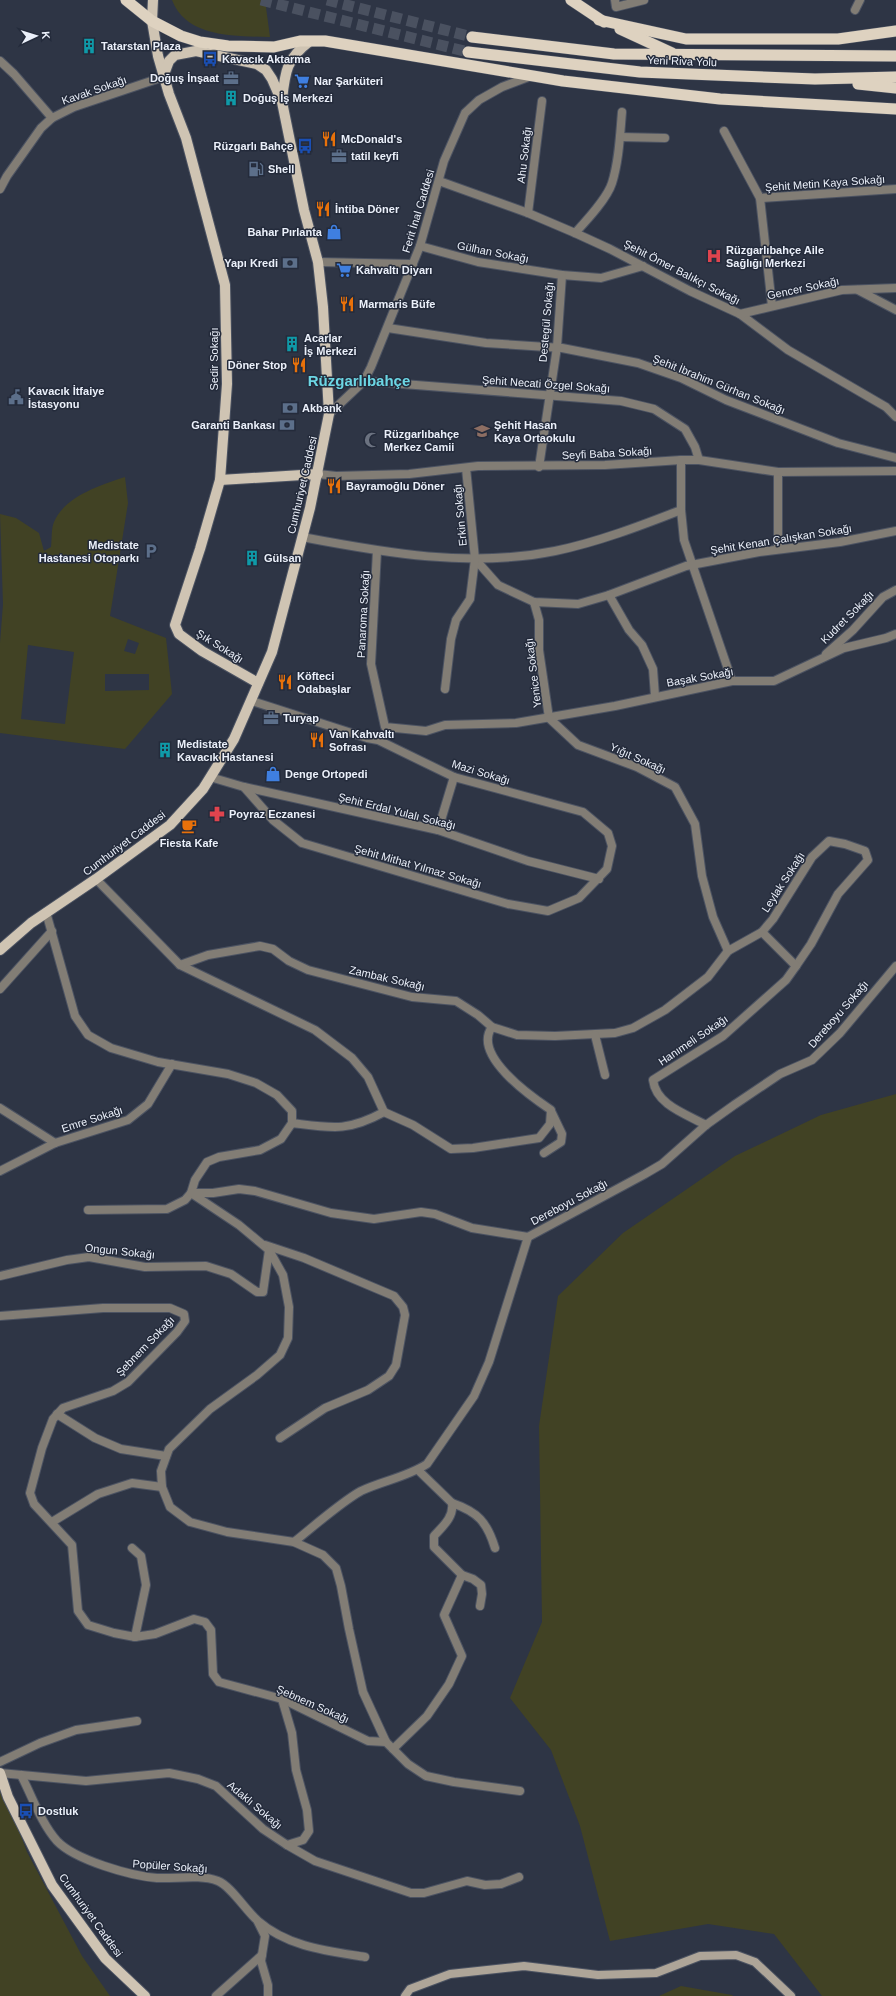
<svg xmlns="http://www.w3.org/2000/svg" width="896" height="1996" font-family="Helvetica,sans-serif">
<rect width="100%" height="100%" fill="#2e3545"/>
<g fill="#414224" fill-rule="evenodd">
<path d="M172 0H265L270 37C236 36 186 38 172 0Z"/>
<path d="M125 477 128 503 110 616 166 638 172 694 125 749 0 733V643L3 604 0 514 16 518 39 533 44 551 51 547C52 539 51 529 54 522 65 496 101 485 125 477ZM128 639 139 643 135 654 124 651ZM28 645 74 652 65 724 21 719ZM105 674H149V690L105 691Z"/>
<polygon points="896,1094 896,1996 822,1996 774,1934 708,1924 610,1941 580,1826 551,1750 510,1698 542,1622 539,1426 558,1296 623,1233 735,1156 821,1115"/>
<polygon points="0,1780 27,1852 82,1956 110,1996 0,1996"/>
<polygon points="681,1986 732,1995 733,1996 659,1996"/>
</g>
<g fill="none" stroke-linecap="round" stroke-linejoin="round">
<g stroke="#4a5160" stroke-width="11" stroke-dasharray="11 5.5" stroke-linecap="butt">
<polyline points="261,0 468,52"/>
<polyline points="327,0 472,37"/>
</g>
<g stroke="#4c5362" stroke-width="10">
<g id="minor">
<polyline points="615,0 616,7 644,0"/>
<polyline points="855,10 860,0"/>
<polyline points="0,61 14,74 52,118"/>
<polyline points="724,131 760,198 896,189"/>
<polyline points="620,137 665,138"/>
<polyline points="439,181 528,213 575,233 610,249 690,291 740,314 788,350 886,407 896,417"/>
<polyline points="760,198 772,306"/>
<polyline points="528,213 542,101"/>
<path d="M575 233C586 221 607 199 612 183 619 161 620 135 622 112"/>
<polyline points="420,246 478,262 562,275 601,278 643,266"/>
<polyline points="318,262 413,264"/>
<polyline points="858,290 896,310"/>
<polyline points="740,314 842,290 896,288"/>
<polyline points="388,328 486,343 562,348 638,363 681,378 726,400 838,443 896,458"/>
<polyline points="364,381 621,401 654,409 685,429 695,447 699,460"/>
<polyline points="329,414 364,381 371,367 420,246 444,161 465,113 479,100 502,87 531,76"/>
<polyline points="681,460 681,510 684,540 732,681"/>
<polyline points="539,467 557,347 562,275"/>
<polyline points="778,472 778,549"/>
<path d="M302 537C386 553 470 568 555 551 598 542 640 526 681 510"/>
<polyline points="377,551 371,664 385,727 426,731 445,725 516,723 615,706 732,681 774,681 844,648 886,638 896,634"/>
<polyline points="475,559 498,585 534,602 578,604 609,595 686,566 759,552 840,542 896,531"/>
<polyline points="609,595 629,630 642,645 653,669 655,696"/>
<polyline points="534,602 539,620 539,650 549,718"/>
<polyline points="826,654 853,630 883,597 896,590"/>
<polyline points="445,689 451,639 456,620 470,599 475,559 466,468"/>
<polyline points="549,718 578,745 637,767 675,787 695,824 702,876 713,917 728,951"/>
<polyline points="210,777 244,787 438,830 528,861 599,879"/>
<polyline points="244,787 273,820 302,843 508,904 548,911 579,898 607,869 612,846 608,833 583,812 454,777 378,740 367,738 252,701"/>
<polyline points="438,830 454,777"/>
<polyline points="96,879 180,965 315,1030 352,1058 368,1077 384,1112"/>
<polyline points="46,912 75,1016 88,1035 111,1048 158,1062 228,1074 256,1083 277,1095 292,1111 292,1123 281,1139 260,1150 219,1157 207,1162 195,1180 191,1193 185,1200 167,1209 88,1210"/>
<polyline points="180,965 208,955 260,946 273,949 289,961 308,970 412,997 456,1001 478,1015 492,1027 517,1035 555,1036 615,1033 633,1028 665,1010 708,977 728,951 762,932 773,919 812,857 829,841 845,844 865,851 868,860 838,894 811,944 796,966"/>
<polyline points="0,989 52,931"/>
<polyline points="595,1035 605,1075"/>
<polyline points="0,1108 55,1143"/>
<path d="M292 1123C332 1128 347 1132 384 1112L413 1125 451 1149 473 1148 539 1138 550 1124 551 1110C530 1096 472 1055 492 1027"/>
<path d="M706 1125C686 1114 656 1105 653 1080L723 1036 786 980 796 966 762 932"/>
<polyline points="544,1153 561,1142 562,1134 551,1111"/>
<polyline points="0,1171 55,1143 128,1120 148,1104 172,1064"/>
<polyline points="191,1193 239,1225 269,1250 283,1275 289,1307 288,1338 280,1355 257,1375 210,1409 169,1449 161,1471 162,1487 170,1507 190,1522 227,1532 294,1542 323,1555 336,1568 341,1586 349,1629 363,1692 386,1742 408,1764 426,1776 454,1782 520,1791"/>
<polyline points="192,1193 213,1193 239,1189 255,1191 331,1213 374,1219 421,1212 435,1214 472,1228 528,1237"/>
<polyline points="265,1245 304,1258 394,1296 403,1307 405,1315 396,1365 389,1376 368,1390 325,1408 280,1438"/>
<polyline points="0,1276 67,1260 89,1257 145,1267 206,1266 231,1274 257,1292 263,1292 269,1250"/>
<polyline points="0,1316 103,1308 170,1308 184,1314 185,1321 177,1332 128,1382 113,1391 63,1408 53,1419 42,1448 30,1493 34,1504 72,1545 78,1611 88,1625 114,1633 135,1637 155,1634 194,1619 205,1622 211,1630 213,1674 219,1682 282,1699 368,1741 386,1742"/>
<polyline points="57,1414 95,1438 121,1449 166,1456"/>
<path d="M418 1470 452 1503C454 1517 443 1526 434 1536V1547L462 1575 473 1579 481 1585 482 1594 480 1606"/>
<path d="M452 1503C478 1512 487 1522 495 1548"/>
<polyline points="52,1522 98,1494 132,1483 162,1487"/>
<path d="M294 1542C313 1527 341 1502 361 1491 382 1481 407 1477 427 1464L474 1396 489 1362 528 1237 645 1174 662 1164 706 1125 734 1105 780 1074 812 1060 840 1033 896 966"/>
<polyline points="132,1548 141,1556 146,1585 135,1637"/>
<polyline points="393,1749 427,1716 449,1684 462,1656 444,1615 462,1575"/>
<polyline points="0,1762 40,1743 76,1730 137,1721"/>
<polyline points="0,1773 86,1781 169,1773 198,1779 216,1786 263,1829 287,1845 303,1840 309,1831 307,1810 296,1770 292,1733 282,1699"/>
<path d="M21 1775C32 1796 41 1823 57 1841 75 1860 131 1876 157 1878 177 1879 199 1874 218 1881 231 1886 246 1911 258 1921 288 1947 328 1951 365 1957"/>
<polyline points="287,1845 315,1861 411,1893 424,1893 467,1881 485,1885 501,1884 519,1877"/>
<polyline points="258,1922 265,1936 261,1961 268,1985 268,1996"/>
<polyline points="216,1996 262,1955"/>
</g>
</g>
<g stroke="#4c5362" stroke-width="10">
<g id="tertiary">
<polyline points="0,189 7,176 41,128 52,118 74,107 163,77"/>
<polyline points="318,474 336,476 409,474 478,466 605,465 681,460 699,460 778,472 896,471"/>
</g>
</g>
<g stroke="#4c5362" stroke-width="10">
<polyline id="secondary" points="405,1996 410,1989 450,1974 524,1966 598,1975 656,1973 700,1956 736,1955 755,1962 791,1996"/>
</g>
<g stroke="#4c5362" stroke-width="12">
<g id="primary">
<polyline points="153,0 152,21 158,56 169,94 186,138 225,285 227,384 220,480 200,549 175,625 179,634 202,651 258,683"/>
<path d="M282 100C285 72 286 59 310 41"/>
<polyline points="220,480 318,474"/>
<polyline points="0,950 31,923 96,879 170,825 203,789 234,739 272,652 310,508 329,414 323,307 318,262 304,210 282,102 272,79 266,70 257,64 196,51 175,55 169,61 163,77"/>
<polyline points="0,1773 8,1797 52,1885 105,1958 145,1996"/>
</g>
</g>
<g stroke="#4c5362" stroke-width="12">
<g id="trunk">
<polyline points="126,0 152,21 181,36 200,42 228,46 274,47 300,41 325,41 563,81 720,99 896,109"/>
<polyline points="571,0 604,22"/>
<polyline points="599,20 686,39 838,39 896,31"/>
<polyline points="620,29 672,53"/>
<polyline points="472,37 614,54 896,56"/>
<polyline points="468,52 640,72 815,79 896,77"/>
<polyline points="858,84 896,88"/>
</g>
</g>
<use href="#minor" stroke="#827d75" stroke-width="8"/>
<use href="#tertiary" stroke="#827d75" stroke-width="8"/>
<use href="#secondary" stroke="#aea598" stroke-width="8"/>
<use href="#primary" stroke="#cfc4b3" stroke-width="10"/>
<use href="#trunk" stroke="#ded2c0" stroke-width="11"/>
</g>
<defs>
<g id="building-bare" transform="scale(1.2)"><path d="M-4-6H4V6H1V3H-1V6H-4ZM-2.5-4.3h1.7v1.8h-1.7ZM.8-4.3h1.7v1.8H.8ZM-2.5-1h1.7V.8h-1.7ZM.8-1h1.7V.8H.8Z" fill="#0f9aa8" stroke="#242b3b" stroke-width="2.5" paint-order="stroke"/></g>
<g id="bus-bare" transform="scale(1.2)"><path d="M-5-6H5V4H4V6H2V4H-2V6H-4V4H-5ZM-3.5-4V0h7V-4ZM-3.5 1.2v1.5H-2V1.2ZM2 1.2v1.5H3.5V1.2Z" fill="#1a4fb4" stroke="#242b3b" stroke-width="2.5" paint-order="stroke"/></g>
<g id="office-bare" transform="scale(1.2)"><path d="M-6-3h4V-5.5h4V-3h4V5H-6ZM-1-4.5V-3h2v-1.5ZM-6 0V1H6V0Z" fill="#5c6f8a" stroke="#242b3b" stroke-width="2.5" paint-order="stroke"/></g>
<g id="supermarket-bare" transform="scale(1.2)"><path d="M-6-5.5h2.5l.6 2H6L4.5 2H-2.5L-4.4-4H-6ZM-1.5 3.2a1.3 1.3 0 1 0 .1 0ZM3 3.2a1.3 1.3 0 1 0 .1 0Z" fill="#3f7fe0" stroke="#242b3b" stroke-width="2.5" paint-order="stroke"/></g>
<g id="restaurant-bare" transform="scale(1.2)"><path d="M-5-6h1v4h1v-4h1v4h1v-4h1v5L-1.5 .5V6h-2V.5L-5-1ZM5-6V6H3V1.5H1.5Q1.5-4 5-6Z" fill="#e8710a" stroke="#242b3b" stroke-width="2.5" paint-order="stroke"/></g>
<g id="fuel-bare" transform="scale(1.2)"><path d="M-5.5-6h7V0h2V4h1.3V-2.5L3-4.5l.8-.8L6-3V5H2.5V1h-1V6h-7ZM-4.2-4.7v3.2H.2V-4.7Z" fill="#5c6f8a" stroke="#242b3b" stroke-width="2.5" paint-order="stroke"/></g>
<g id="shop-bare" transform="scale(1.2)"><path d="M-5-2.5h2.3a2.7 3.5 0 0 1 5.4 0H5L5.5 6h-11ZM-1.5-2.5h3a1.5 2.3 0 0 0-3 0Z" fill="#3f7fe0" stroke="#242b3b" stroke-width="2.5" paint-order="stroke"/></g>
<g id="hospital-bare" transform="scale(1.2)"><path d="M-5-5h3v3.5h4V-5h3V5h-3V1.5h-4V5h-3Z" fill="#e0444e" stroke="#242b3b" stroke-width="2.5" paint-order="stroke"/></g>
<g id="bank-bare" transform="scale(1.2)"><path d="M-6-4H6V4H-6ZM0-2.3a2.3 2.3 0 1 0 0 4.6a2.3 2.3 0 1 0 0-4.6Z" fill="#5c6f8a" stroke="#242b3b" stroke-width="2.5" paint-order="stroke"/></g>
<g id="civic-bare" transform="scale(1.2)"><path d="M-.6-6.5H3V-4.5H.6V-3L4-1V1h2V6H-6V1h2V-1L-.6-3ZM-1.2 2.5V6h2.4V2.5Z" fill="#5c6f8a" stroke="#242b3b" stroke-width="2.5" paint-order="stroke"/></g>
<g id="school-bare" transform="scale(1.2)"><path d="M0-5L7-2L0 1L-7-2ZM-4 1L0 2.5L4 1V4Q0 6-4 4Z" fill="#8d6e63" stroke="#242b3b" stroke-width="2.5" paint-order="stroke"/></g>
<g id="mosque-bare" transform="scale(1.2)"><path d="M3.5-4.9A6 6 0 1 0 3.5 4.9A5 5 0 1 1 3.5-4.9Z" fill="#6b7280" stroke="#242b3b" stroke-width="2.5" paint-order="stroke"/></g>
<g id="parking-bare" transform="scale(1.2)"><path d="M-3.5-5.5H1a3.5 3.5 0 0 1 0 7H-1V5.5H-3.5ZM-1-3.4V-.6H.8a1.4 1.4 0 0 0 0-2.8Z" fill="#5c6f8a" stroke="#242b3b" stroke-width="2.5" paint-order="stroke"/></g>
<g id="pharmacy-bare" transform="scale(1.2)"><path d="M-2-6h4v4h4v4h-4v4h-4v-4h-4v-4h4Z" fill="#e0444e" stroke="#242b3b" stroke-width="2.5" paint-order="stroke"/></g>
<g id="cafe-bare" transform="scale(1.2)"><path d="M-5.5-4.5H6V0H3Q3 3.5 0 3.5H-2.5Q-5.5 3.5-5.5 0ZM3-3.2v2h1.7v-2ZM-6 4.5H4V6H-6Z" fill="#e8710a" stroke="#242b3b" stroke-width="2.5" paint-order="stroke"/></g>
</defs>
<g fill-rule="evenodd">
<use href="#building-bare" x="89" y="46"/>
<use href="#bus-bare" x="210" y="59"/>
<use href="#office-bare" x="231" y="78"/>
<use href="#supermarket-bare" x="302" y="81"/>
<use href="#building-bare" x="231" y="98"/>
<use href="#restaurant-bare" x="329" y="139"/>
<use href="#bus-bare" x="305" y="146"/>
<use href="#office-bare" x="339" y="156"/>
<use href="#fuel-bare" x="256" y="169"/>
<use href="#restaurant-bare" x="323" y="209"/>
<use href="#shop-bare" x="334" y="232"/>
<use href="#hospital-bare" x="714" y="256"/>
<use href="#bank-bare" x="290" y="263"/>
<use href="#supermarket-bare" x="344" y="270"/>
<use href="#restaurant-bare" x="347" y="304"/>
<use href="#building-bare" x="292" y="344"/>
<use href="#restaurant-bare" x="299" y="365"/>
<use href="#civic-bare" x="16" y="397"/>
<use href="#bank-bare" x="290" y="408"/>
<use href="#bank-bare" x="287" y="425"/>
<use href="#school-bare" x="482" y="431"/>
<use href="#mosque-bare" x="372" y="440"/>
<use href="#restaurant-bare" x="334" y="486"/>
<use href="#parking-bare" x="151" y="551"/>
<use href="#building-bare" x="252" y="558"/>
<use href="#restaurant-bare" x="285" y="682"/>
<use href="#office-bare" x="271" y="718"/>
<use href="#restaurant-bare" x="317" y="740"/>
<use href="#building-bare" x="165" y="750"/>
<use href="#shop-bare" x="273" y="774"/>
<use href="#pharmacy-bare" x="217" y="814"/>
<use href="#cafe-bare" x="189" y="826"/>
<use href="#bus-bare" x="26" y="1811"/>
</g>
<g text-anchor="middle" stroke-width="3" stroke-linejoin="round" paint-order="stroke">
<g font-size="11" font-weight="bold" fill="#ebf0fa" stroke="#242b3b" text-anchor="start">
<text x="101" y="50">Tatarstan Plaza</text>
<text x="222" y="63">Kavacık Aktarma</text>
<text x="219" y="82" text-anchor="end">Doğuş İnşaat</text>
<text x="314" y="85">Nar Şarküteri</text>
<text x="243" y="102">Doğuş İş Merkezi</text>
<text x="341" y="143">McDonald's</text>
<text x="293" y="150" text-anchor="end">Rüzgarlı Bahçe</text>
<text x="351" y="160">tatil keyfi</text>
<text x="268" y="173">Shell</text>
<text x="335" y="213">İntiba Döner</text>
<text x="322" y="236" text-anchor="end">Bahar Pırlanta</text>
<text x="726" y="254">Rüzgarlıbahçe Aile<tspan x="726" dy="13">Sağlığı Merkezi</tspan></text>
<text x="278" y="267" text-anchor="end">Yapı Kredi</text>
<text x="356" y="274">Kahvaltı Diyarı</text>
<text x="359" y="308">Marmaris Büfe</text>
<text x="304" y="342">Acarlar<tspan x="304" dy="13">İş Merkezi</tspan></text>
<text x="287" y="369" text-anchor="end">Döner Stop</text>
<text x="28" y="395">Kavacık İtfaiye<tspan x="28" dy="13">İstasyonu</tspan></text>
<text x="302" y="412">Akbank</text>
<text x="275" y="429" text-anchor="end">Garanti Bankası</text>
<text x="494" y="429">Şehit Hasan<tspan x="494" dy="13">Kaya Ortaokulu</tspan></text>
<text x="384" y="438">Rüzgarlıbahçe<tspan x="384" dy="13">Merkez Camii</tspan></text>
<text x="346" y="490">Bayramoğlu Döner</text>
<text x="139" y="549" text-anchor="end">Medistate<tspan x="139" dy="13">Hastanesi Otoparkı</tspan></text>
<text x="264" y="562">Gülsan</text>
<text x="297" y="680">Köfteci<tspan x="297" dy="13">Odabaşlar</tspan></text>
<text x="283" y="722">Turyap</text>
<text x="329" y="738">Van Kahvaltı<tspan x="329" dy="13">Sofrası</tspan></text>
<text x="177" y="748">Medistate<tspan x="177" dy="13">Kavacık Hastanesi</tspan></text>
<text x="285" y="778">Denge Ortopedi</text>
<text x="229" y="818">Poyraz Eczanesi</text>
<text x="189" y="847" text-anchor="middle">Fiesta Kafe</text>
<text x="38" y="1815">Dostluk</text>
</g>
<g font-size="11" fill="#ebf0fa" stroke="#242b3b">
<text transform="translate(682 61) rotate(2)" y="4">Yeni Riva Yolu</text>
<text transform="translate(94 90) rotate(-19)" y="4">Kavak Sokağı</text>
<text transform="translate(524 155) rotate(-83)" y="4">Ahu Sokağı</text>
<text transform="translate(825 183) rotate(-4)" y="4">Şehit Metin Kaya Sokağı</text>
<text transform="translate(418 211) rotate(-73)" y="4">Ferit İnal Caddesi</text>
<text transform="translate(493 252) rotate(11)" y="4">Gülhan Sokağı</text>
<text transform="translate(682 272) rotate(27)" y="4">Şehit Ömer Balıkçı Sokağı</text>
<text transform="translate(803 288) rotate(-12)" y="4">Gencer Sokağı</text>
<text transform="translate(546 322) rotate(-85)" y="4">Destegül Sokağı</text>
<text transform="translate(214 359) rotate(-90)" y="4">Sedir Sokağı</text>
<text transform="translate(546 384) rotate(4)" y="4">Şehit Necati Özgel Sokağı</text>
<text transform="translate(719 384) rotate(22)" y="4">Şehit İbrahim Gürhan Sokağı</text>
<text transform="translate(607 453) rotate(-3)" y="4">Seyfi Baba Sokağı</text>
<text transform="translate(302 485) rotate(-77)" y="4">Cumhuriyet Caddesi</text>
<text transform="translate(460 515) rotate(-95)" y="4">Erkin Sokağı</text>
<text transform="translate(781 539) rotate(-9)" y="4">Şehit Kenan Çalışkan Sokağı</text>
<text transform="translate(363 614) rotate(-87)" y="4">Panaroma Sokağı</text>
<text transform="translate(847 617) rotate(-45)" y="4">Kudret Sokağı</text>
<text transform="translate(220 646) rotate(32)" y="4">Şık Sokağı</text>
<text transform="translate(533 673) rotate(-97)" y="4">Yenice Sokağı</text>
<text transform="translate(700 677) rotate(-10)" y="4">Başak Sokağı</text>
<text transform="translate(638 758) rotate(24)" y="4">Yığıt Sokağı</text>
<text transform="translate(481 772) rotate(17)" y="4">Mazi Sokağı</text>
<text transform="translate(397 811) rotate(14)" y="4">Şehit Erdal Yulalı Sokağı</text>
<text transform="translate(124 843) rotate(-37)" y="4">Cumhuriyet Caddesi</text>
<text transform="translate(418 866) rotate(16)" y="4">Şehit Mithat Yılmaz Sokağı</text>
<text transform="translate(783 882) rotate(-57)" y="4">Leylak Sokağı</text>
<text transform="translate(387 978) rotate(13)" y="4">Zambak Sokağı</text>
<text transform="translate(838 1014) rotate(-49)" y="4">Dereboyu Sokağı</text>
<text transform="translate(693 1040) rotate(-34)" y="4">Hanımeli Sokağı</text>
<text transform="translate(92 1119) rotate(-18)" y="4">Emre Sokağı</text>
<text transform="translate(569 1202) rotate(-28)" y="4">Dereboyu Sokağı</text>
<text transform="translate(120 1251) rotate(6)" y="4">Ongun Sokağı</text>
<text transform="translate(145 1346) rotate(-46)" y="4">Şebnem Sokağı</text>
<text transform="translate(313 1704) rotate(24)" y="4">Şebnem Sokağı</text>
<text transform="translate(255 1805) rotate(40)" y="4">Adaklı Sokağı</text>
<text transform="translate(170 1866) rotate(4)" y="4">Popüler Sokağı</text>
<text transform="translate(91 1915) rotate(54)" y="4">Cumhuriyet Caddesi</text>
</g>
<g font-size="15" font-weight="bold" fill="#6cd6e4" stroke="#242b3b">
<text x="359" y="386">Rüzgarlıbahçe</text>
</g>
</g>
<g transform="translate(36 36) rotate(86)" stroke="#242b3b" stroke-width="3" paint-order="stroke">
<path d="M0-3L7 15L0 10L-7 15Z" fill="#ebf0fa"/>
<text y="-6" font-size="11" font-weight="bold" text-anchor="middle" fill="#ebf0fa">K</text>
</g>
</svg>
